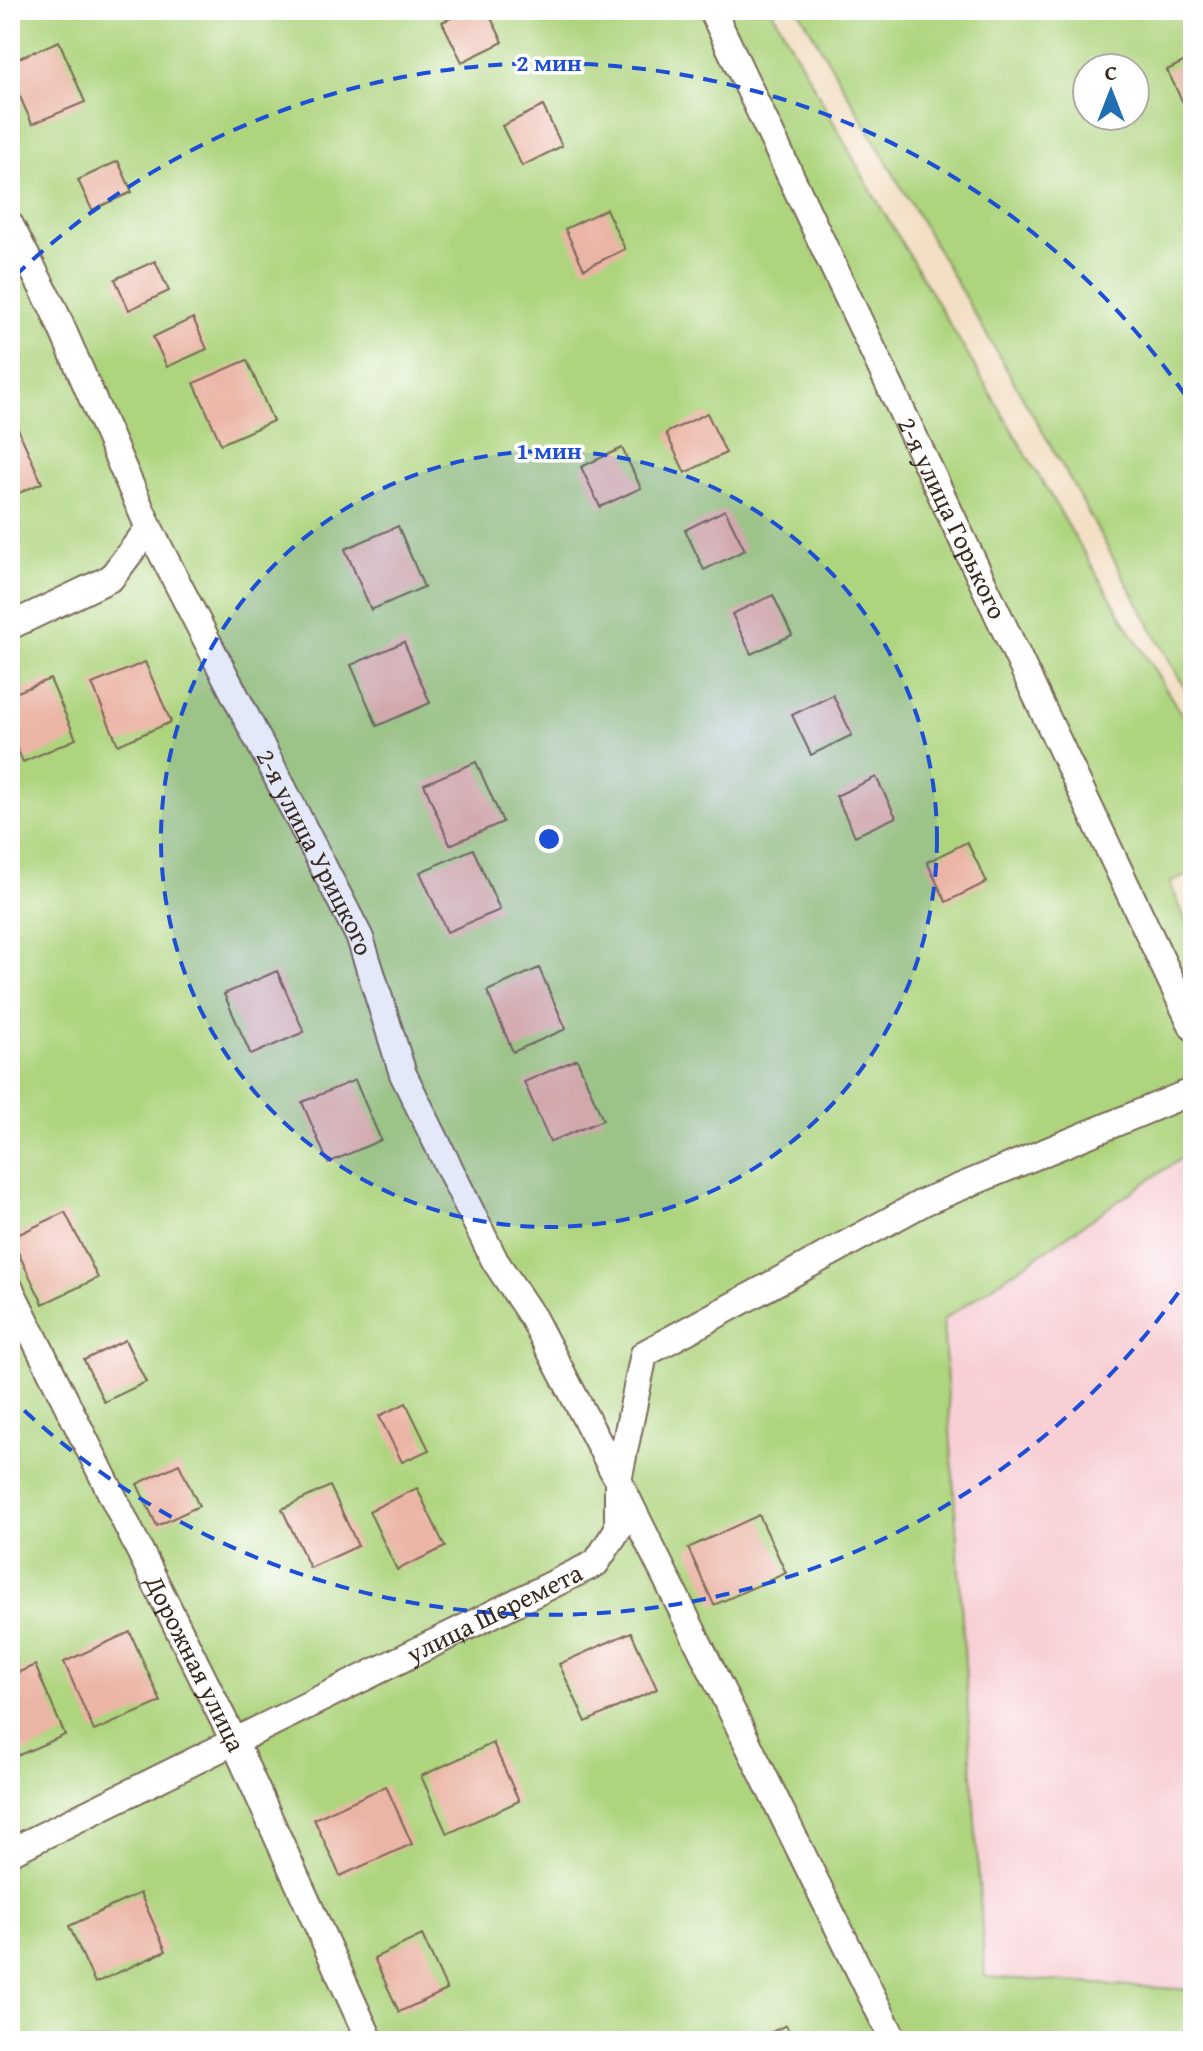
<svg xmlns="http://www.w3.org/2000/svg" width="1203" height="2051" font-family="'Gentium Book Plus',serif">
<rect width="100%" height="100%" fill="#fff"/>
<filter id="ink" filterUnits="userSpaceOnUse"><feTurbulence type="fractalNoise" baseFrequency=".0125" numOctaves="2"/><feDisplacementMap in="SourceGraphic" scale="16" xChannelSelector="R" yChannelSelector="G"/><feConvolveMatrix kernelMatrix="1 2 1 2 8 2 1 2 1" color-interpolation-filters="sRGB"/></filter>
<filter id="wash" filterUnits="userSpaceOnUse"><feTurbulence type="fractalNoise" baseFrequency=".006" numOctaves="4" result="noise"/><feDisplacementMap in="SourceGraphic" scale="32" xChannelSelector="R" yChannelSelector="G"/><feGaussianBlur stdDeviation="1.8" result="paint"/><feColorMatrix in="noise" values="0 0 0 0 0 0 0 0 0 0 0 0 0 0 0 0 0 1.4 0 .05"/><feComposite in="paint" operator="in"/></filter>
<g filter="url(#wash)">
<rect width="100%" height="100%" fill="#f3dfc4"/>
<polygon fill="#f7cfd4" points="1193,1150 1193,1990 985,1977 943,1320"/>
<g fill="#aed47e" stroke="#747f4e" stroke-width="2" fill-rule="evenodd">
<polygon points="10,10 772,10 869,187 1126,624 1193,733 1193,872 1170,883 1193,938 1193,1150 943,1320 985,1977 1193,1990 1193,2041 10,2041"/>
<path d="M799 10H1193V703L1063 467ZM1087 68H1135V116H1087Z"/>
</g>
<g id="blocks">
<g fill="#ebb5a6">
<polygon points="468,10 487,10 503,42 462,62 442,22"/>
<polygon points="59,41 85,102 32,124 10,74 10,62"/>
<polygon points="1193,57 1193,111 1188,113 1167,70"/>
<polygon points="543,106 562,146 522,166 502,126"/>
<polygon points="118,161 132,192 92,210 78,180"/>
<polygon points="606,209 625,249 584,269 565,229"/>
<polygon points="155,261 169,291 129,310 115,279"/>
<polygon points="193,318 207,349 167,367 153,337"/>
<polygon points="247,360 273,421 221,444 194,383"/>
<polygon points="10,411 42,483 10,497"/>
<polygon points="707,413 726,453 685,473 666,433"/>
<polygon points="622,448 641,488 600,507 581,467"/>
<polygon points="725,510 745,550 704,570 685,530"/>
<polygon points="398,526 424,587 371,610 345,549"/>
<polygon points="773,595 792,635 751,654 732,614"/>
<polygon points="404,642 430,703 377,726 351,665"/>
<polygon points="145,662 171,722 118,745 92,684"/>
<polygon points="50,679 76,739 23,762 10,732 10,695"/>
<polygon points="833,695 852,735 811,755 792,715"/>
<polygon points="476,762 503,822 450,845 424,784"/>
<polygon points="876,777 896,817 855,836 836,796"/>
<polygon points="967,842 987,882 946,902 927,862"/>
<polygon points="473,849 500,910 447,932 420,872"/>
<polygon points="539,968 566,1029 513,1052 487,991"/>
<polygon points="277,971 304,1032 251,1055 224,994"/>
<polygon points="577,1059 603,1120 550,1142 524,1082"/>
<polygon points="355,1080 381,1140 328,1163 302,1102"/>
<polygon points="65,1212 98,1278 43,1304 11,1238"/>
<polygon points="125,1340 146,1382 104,1402 84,1360"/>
<polygon points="406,1403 429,1450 402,1462 379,1416"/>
<polygon points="179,1464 199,1506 157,1526 137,1484"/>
<polygon points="330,1486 358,1546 310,1568 282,1509"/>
<polygon points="417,1488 445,1547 397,1570 369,1511"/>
<polygon points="759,1515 786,1573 714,1605 688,1548"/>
<polygon points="130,1632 161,1702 94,1731 64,1662"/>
<polygon points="631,1632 657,1689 586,1722 559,1664"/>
<polygon points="35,1665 65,1735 10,1759 10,1676"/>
<polygon points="493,1743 519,1801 447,1834 421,1776"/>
<polygon points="386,1786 412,1844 340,1876 314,1819"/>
<polygon points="140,1893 166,1951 95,1983 69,1926"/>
<polygon points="422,1935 447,1990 399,2012 374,1958"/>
<polygon points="786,2025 794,2041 753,2041"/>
<polygon points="481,2032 485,2041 463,2041"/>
</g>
</g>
</g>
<g filter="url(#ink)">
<use href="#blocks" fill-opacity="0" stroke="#7b6958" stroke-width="2"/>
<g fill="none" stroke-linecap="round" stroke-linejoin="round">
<g stroke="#7b6958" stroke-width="30">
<g id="street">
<path id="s1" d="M712 10 1193 1027"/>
<path id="s2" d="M10 225 53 308 149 528 360 938 403 1074 495 1261 533 1318 618 1480"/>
<polyline points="10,626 111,578 149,528"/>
<path id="s3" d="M10 1289 234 1741 370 2041"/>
<polyline points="618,1480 644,1354 924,1202 1193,1091"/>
<path id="s4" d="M10 1852 596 1563 618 1529V1480L894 2041"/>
</g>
</g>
<use href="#street" stroke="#fff" stroke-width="26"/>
</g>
</g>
<circle cx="549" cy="839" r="388" fill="#1d4ed8" fill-opacity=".12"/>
<g fill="none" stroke="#1d4ed8" stroke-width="4" stroke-dasharray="14 10">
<circle cx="549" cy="839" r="388"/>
<path d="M1192 1273A776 776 0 0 1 15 1402M15 276A776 776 0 0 1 1192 405"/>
</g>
<g text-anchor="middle" stroke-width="7" stroke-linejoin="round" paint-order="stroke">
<g font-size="26" fill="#3b2a1e" stroke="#fff">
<text dy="9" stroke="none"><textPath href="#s1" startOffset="562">2-я улица Горького</textPath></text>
<text dy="9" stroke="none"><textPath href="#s2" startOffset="698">2-я улица Урицкого</textPath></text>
<text dy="9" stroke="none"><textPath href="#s4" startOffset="540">улица Шеремета</textPath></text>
<text dy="9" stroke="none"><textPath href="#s3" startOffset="418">Дорожная улица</textPath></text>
</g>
</g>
<circle cx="549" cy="839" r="12" fill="#1d4ed8" stroke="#fff" stroke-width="4"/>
<g font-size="24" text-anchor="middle" font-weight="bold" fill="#1d4ed8" stroke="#fff" stroke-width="7" stroke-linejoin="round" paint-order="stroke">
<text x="549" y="71">2 мин</text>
<text x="549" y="459">1 мин</text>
</g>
<rect width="1203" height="2051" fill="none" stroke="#fff" stroke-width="40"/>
<g transform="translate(1111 92)"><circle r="38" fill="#ffffff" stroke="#b1aaa5" stroke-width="2"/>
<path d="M0-6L14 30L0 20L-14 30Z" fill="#1f6fb2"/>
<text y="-12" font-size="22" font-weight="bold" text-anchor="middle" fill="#3b2a1e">С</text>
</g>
</svg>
